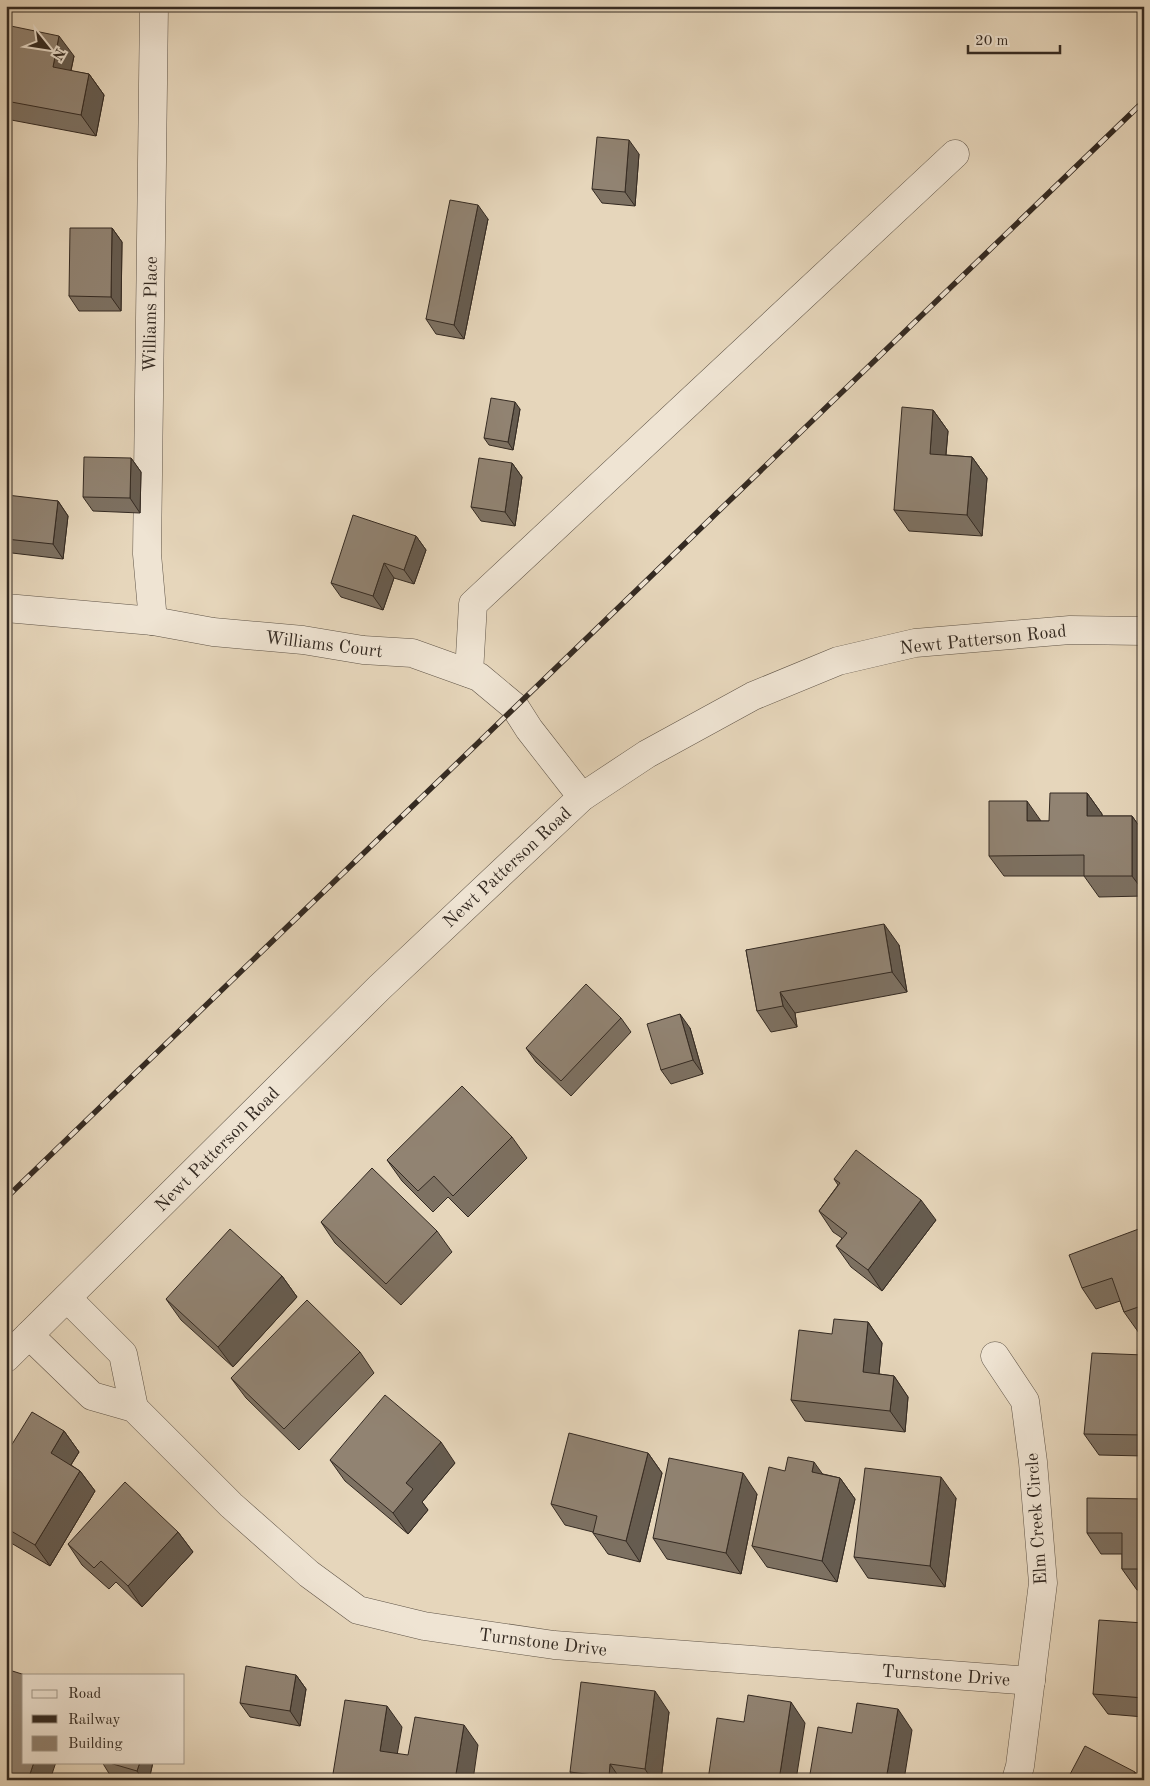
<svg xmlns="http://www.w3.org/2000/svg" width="1150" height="1786" font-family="'Old Standard TT',serif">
<rect width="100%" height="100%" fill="#e6d6bb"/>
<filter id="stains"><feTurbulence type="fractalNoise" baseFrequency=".004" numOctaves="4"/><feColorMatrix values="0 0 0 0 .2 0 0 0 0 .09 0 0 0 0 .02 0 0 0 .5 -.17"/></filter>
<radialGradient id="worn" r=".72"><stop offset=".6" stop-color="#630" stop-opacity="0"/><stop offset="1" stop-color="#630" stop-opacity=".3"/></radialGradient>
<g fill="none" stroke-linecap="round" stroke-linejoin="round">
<g stroke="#605548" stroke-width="29">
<g id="minor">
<polyline points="6,608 153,621 213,632 303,640 363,650 412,653 479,677 515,707 529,729 582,797"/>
<polyline points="153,621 147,554 154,6"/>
<polyline points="469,673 473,604 955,154"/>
<polyline points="67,1298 123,1354 134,1408"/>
<polyline points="29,1335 92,1396 134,1408 231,1505 309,1574 358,1610 424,1626 554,1645 1031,1681"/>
<polyline points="995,1356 1025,1401 1033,1462 1043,1583 1020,1766 1016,1780"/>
<polyline points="6,1358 379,988 582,797 647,754 753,696 838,661 915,643 1070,630 1144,631"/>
</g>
</g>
<use href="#minor" stroke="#efe4d3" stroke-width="28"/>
<g stroke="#342a22" stroke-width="5.5">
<polyline id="rail" points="6,1198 1144,101"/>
</g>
<use href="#rail" stroke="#efe4d3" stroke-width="4" stroke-dasharray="11" stroke-linecap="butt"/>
</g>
<g fill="#7d7162" stroke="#342a22">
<polygon points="6,25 74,56 71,71 89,74 104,95 96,136 6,119"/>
<polygon points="639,154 635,206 602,203 592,189"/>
<polygon points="488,219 464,339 436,334 426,319"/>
<polygon points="112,228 122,242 121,311 79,311 69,296"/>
<polygon points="520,409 513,450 489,445 484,438"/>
<polygon points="933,410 948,431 946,455 972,457 987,478 982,536 909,531 894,510"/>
<polygon points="131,458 141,472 140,513 93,511 83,497"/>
<polygon points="512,463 522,477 515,526 481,521 471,507"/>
<polygon points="58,501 68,516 63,559 12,553 6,544 6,503"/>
<polygon points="416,536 426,550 414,584 394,578 383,610 341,597 331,583"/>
<polygon points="1087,793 1102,814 1102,816 1132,816 1144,833 1144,896 1099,897 1084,876 1004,876 989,856 1041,821 1049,821"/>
<polygon points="899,945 907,992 795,1013 797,1027 771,1032 757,1011 746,950"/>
<polygon points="621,1018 631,1032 571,1096 536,1062 526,1048"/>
<polygon points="690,1028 703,1074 671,1084 661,1070"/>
<polygon points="512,1137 527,1158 468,1217 448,1197 433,1212 402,1181 387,1160"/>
<polygon points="834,1179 936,1220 882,1291 851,1267 836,1246 842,1238 833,1232 819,1211 838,1185"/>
<polygon points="321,1222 437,1231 452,1252 401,1305 335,1243"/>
<polygon points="1144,1227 1144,1331 1139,1333 1124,1312 1120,1301 1096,1309 1082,1288"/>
<polygon points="282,1276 297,1297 233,1367 181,1320 166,1299"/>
<polygon points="868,1322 882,1343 879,1374 894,1376 908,1397 905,1432 805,1421 791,1400 832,1334"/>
<polygon points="360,1352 374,1373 299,1450 246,1398 231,1378"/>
<polygon points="1144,1355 1144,1456 1099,1455 1084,1434"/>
<polygon points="64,1431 79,1452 71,1465 80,1471 95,1491 50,1566 6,1540 6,1454"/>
<polygon points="648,1453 662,1473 640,1562 608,1554 593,1533 593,1532 565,1525 551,1504"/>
<polygon points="330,1460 455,1463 422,1502 428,1510 408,1534 345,1481"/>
<polygon points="785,1471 823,1474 840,1478 855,1499 837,1582 767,1567 752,1546"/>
<polygon points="757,1494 741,1574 667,1559 653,1538"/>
<polygon points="956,1498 945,1587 868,1578 854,1557"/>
<polygon points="1144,1499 1144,1590 1137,1590 1122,1569 1122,1554 1101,1554 1087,1533"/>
<polygon points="178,1532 193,1552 142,1607 116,1582 109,1589 82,1565 68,1544"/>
<polygon points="1144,1623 1144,1717 1108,1714 1093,1694"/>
<polygon points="296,1675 306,1689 300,1726 250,1717 240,1703"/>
<polygon points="669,1712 661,1780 575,1780 570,1772"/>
<polygon points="102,1762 153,1762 149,1780 128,1780 110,1775"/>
</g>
<g fill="#665c50" stroke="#342a22">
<polygon points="59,36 74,56 67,88 53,67"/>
<polygon points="89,74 104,95 96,136 81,115"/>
<polygon points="629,140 639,154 635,206 625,192"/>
<polygon points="478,205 488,219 464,339 454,325"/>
<polygon points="112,228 122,242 121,311 111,297"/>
<polygon points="515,402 520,409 513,450 508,442"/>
<polygon points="933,410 948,431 944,474 930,454"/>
<polygon points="972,457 987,478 982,536 967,515"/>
<polygon points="131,458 141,472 140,513 130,498"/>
<polygon points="512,463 522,477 515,526 505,512"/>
<polygon points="58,501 68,516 63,559 53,544"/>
<polygon points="416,536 426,550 414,584 404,570"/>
<polygon points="384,563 394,578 383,610 373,596"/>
<polygon points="1087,793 1102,814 1102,837 1087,816"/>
<polygon points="1027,801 1041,821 1027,821"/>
<polygon points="1132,816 1144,833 1144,892 1132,876"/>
<polygon points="884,924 899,945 907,992 892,972"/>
<polygon points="780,992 795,1013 797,1027 783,1006"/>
<polygon points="680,1014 690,1028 703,1074 693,1060"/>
<polygon points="921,1200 936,1220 882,1291 868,1270"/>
<polygon points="282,1276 297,1297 233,1367 218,1347"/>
<polygon points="868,1322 882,1343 877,1393 863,1372"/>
<polygon points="894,1376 908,1397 905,1432 890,1411"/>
<polygon points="64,1431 79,1452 65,1474 51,1453"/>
<polygon points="441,1442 455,1463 422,1502 428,1510 408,1534 393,1513 406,1483"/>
<polygon points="648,1453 662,1473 640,1562 626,1541"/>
<polygon points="814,1462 829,1483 812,1472"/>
<polygon points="80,1471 95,1491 50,1566 35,1545"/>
<polygon points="743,1473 757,1494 741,1574 726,1553"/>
<polygon points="941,1477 956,1498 945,1587 930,1566"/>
<polygon points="840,1478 855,1499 837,1582 822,1561"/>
<polygon points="178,1532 193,1552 142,1607 128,1586"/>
<polygon points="296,1675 306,1689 300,1726 290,1711"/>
<polygon points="655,1691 669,1712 661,1780 652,1780 645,1769"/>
<polygon points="791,1702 805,1723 796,1780 779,1780"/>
<polygon points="387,1706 402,1727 394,1772 380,1751"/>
<polygon points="898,1709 912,1730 904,1780 886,1780"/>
<polygon points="464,1725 478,1745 473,1780 455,1780"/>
<polygon points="34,1762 56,1762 50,1780 28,1780"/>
<polygon points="140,1762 153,1762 149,1780 143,1780 137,1771"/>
<polygon points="610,1764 621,1780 610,1780 609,1777"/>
<polygon points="1135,1772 1140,1780 1131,1780"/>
</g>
<g fill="#918372" stroke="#342a22">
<polygon points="6,25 59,36 53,67 89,74 81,115 6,101"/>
<polygon points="597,137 629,140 625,192 592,189"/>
<polygon points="450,200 478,205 454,325 426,319"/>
<polygon points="70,228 112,228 111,297 69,296"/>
<polygon points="491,398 515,402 508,442 484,438"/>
<polygon points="902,407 933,410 930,454 972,457 967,515 894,510"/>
<polygon points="84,457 131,458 130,498 83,497"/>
<polygon points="479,458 512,463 505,512 471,507"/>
<polygon points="7,495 58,501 53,544 6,539 6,503"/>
<polygon points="353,515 416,536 404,570 384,563 373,596 331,583"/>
<polygon points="1050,793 1087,793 1087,816 1132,816 1132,876 1084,876 1084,855 989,856 989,801 1027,801 1027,821 1049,821"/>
<polygon points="884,924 892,972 780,992 783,1006 757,1011 746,950"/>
<polygon points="586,984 621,1018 561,1081 526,1048"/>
<polygon points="680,1014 693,1060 661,1070 647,1024"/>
<polygon points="462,1086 512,1137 453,1196 434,1176 418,1191 387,1160"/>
<polygon points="856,1150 921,1200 868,1270 836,1246 847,1233 819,1211 840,1183 834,1179"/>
<polygon points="372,1168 437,1231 386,1284 321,1222"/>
<polygon points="1144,1227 1144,1305 1124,1312 1112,1278 1082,1288 1069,1255"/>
<polygon points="230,1229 282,1276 218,1347 166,1299"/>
<polygon points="307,1300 360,1352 284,1429 231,1378"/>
<polygon points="834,1319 868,1322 863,1372 894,1376 890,1411 791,1400 799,1330 832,1334"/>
<polygon points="1092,1353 1144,1355 1144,1435 1084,1434"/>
<polygon points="385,1395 441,1442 406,1483 413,1489 393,1513 330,1460"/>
<polygon points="32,1412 64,1431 51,1453 80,1471 35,1545 6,1528 6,1454"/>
<polygon points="569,1433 648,1453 626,1541 593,1533 597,1516 551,1504"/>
<polygon points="788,1457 814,1462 812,1472 840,1478 822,1561 752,1546 769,1467 785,1471"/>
<polygon points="669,1458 743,1473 726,1553 653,1538"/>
<polygon points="865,1468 941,1477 930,1566 854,1557"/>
<polygon points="125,1482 178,1532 128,1586 101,1561 94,1568 68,1544"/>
<polygon points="1087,1498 1144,1499 1144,1569 1122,1569 1122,1533 1087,1533"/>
<polygon points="1099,1620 1144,1623 1144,1698 1093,1694"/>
<polygon points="246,1666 296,1675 290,1711 240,1703"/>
<polygon points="6,1669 25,1675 24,1675 24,1762 34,1762 28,1780 6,1780"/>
<polygon points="581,1682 655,1691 645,1769 610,1764 609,1777 570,1772"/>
<polygon points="748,1695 791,1702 779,1780 708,1780 717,1718 744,1722"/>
<polygon points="345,1700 387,1706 380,1751 408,1755 415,1717 464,1725 455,1780 332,1780"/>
<polygon points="857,1703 898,1709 886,1780 809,1780 818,1727 852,1733"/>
<polygon points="1085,1746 1135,1772 1131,1780 1067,1780"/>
<polygon points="106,1762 140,1762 137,1771"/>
</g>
<g text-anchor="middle" stroke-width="4" stroke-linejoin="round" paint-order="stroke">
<g font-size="18" fill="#342a22" stroke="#efe4d3">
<text transform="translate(150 314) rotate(-89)" y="6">Williams Place</text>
<text transform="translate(983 639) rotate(-6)" y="6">Newt Patterson Road</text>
<text transform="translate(324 644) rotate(7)" y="6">Williams Court</text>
<text transform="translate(507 867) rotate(-43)" y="6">Newt Patterson Road</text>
<text transform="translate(217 1149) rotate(-45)" y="6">Newt Patterson Road</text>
<text transform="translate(1036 1519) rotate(-94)" y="6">Elm Creek Circle</text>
<text transform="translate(543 1642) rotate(7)" y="6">Turnstone Drive</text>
<text transform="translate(946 1675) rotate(4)" y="6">Turnstone Drive</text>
</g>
</g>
<rect width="1150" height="1786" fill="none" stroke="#e6d6bb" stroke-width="25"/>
<rect x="8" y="8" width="1135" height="1771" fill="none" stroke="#342a22" stroke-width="2.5"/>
<rect x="12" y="12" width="1125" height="1761" fill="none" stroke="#342a22"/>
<rect x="22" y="1674" width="162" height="90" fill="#efe4d3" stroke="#a49a8c"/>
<rect x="32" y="1690" width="25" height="8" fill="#efe4d3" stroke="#a49a8c"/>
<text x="68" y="1698" font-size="15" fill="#342a22">Road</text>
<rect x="32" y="1715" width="25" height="8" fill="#342a22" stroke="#a49a8c"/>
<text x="68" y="1724" font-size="15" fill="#342a22">Railway</text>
<rect x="32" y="1736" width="25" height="15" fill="#918372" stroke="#a49a8c"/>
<text x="68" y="1748" font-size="15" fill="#342a22">Building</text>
<g transform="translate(48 48) rotate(120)" stroke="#efe4d3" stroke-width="4" paint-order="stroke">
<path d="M0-4L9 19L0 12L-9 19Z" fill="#342a22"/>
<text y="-8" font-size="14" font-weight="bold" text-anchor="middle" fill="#342a22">N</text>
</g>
<path d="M968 45v8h92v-8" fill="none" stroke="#342a22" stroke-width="2.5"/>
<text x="975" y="45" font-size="15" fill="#342a22" stroke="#efe4d3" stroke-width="4" paint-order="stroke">20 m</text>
<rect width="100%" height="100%" filter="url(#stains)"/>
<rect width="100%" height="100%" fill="url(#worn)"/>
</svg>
